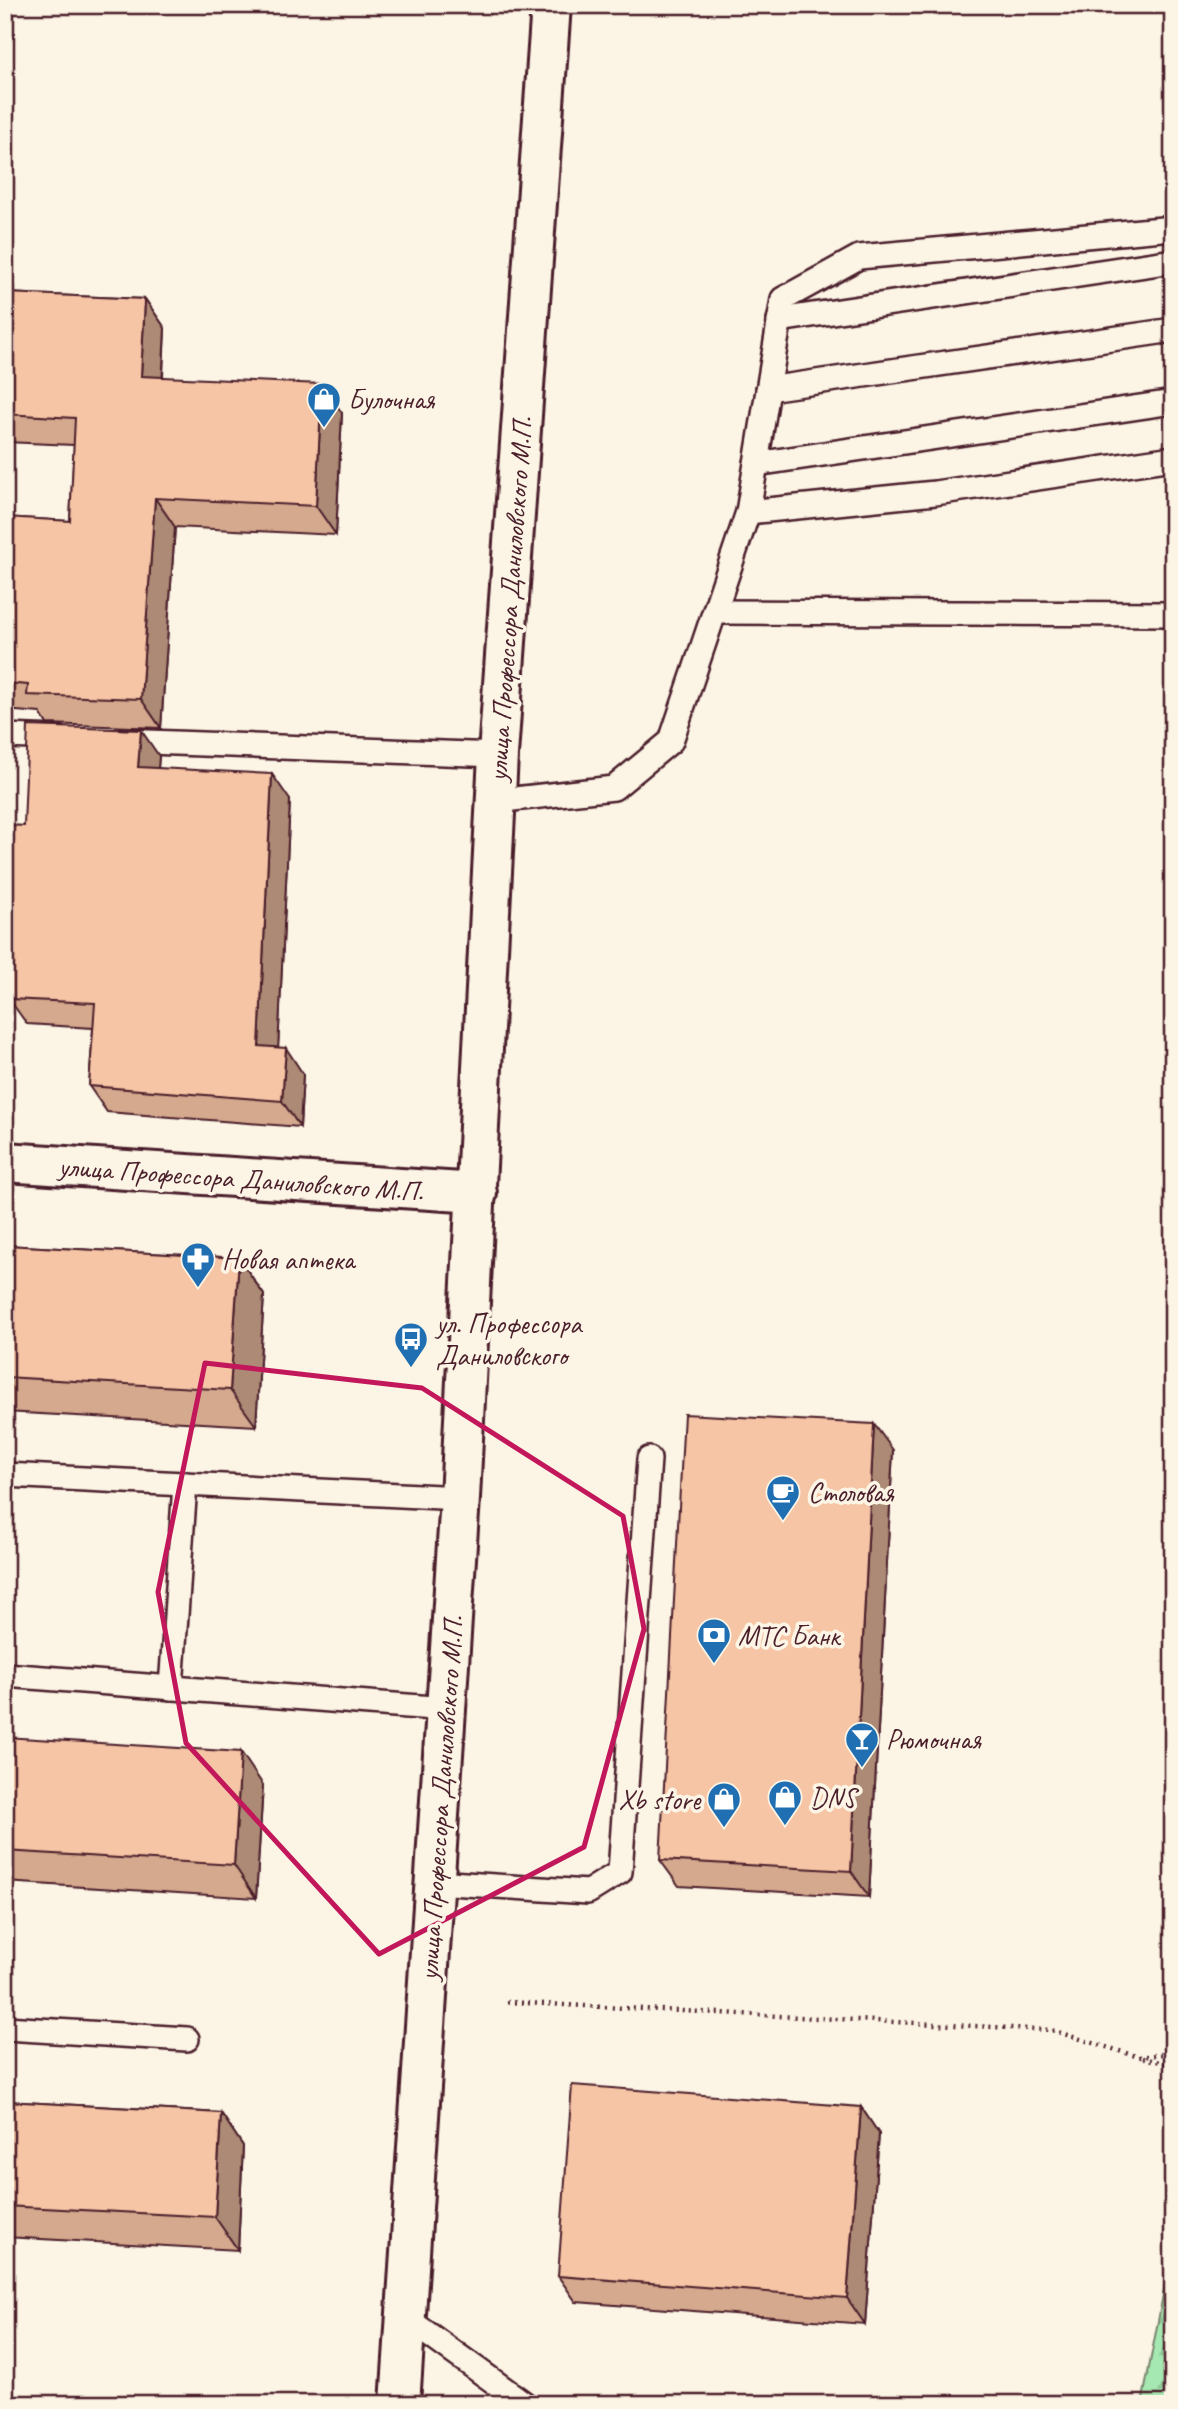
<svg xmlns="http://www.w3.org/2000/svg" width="1178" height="2409" font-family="Caveat,sans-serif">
<defs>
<pattern id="forest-firs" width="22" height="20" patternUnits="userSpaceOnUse" patternTransform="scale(1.75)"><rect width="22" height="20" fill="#a6e8b1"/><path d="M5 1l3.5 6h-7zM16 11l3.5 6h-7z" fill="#90c798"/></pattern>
</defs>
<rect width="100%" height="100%" fill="#fcf5e5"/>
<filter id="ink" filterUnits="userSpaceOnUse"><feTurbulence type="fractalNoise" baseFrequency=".0143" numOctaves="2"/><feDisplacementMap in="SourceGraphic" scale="14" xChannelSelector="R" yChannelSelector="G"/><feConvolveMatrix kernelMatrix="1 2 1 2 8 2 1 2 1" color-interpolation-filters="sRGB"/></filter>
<g filter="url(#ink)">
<polygon fill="url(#forest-firs)" stroke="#78846e" stroke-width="2" points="1173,2243 1173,2404 1142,2404"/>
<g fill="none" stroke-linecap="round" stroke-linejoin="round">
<g stroke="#4a1f2b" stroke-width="28">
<g id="service">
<polyline points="779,320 1173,261"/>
<polyline points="768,389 1173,330"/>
<polyline points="756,464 1173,402"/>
<polyline points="748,512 935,493 1173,458"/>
<polyline points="715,612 1173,614"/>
<polyline points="5,736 58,738"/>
<polyline points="120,741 498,755"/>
<polyline points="495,801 614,788 671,741 748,512 783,299 859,257 1173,228"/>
<polyline points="5,1475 460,1498"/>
<polyline points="5,1675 446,1709"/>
<polyline points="171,1688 185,1484"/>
<polyline points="435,1882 588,1892 620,1872 649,1459"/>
<polyline points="5,2028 187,2039"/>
<polyline points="406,2318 525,2404"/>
</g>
</g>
<g stroke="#4a1f2b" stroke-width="44">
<polyline id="minor" points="5,1162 477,1193"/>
</g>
<g stroke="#4a1f2b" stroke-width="44">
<polyline id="secondary" points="400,2404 460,1498 498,755 551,5"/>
</g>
<g stroke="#4a1f2b" stroke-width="4.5" stroke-dasharray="2 5" stroke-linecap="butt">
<polyline points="507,2002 1051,2030 1139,2057 1173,2053"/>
<polyline points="1143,2058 1173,2065"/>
</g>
<use href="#service" stroke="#fcf5e5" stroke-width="23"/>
<use href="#minor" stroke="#fcf5e5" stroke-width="38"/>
<use href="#secondary" stroke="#fcf5e5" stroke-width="38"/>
</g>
<g fill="#d4a98e" stroke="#4a1f2b" stroke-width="2">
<polygon points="5,293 145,299 165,328 163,377 342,413 336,535 175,527 161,728 47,724 40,713 5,710 5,517 70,521 74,445 5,442"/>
<polygon points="159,756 158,768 290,800 278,1047 303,1074 300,1127 107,1112 89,1086 93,1028 27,1024 9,999 10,981 5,981 5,825 24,826"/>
<polygon points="5,1245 239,1258 264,1295 256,1426 5,1412"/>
<polygon points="893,1450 869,1897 679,1886 660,1860"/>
<polygon points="5,1737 263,1785 256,1898 5,1882"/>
<polygon points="5,2101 221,2113 243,2146 238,2250 5,2237"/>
<polygon points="861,2107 879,2134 865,2324 576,2302 558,2276"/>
</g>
<g fill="#ac8a74" stroke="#4a1f2b" stroke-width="2">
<polygon points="145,299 165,328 161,404 141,376"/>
<polygon points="322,384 342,413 336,535 316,506"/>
<polygon points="155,498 175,527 161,728 141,699"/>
<polygon points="141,730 159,756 156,793 138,767"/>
<polygon points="272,774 290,800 277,1072 259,1046"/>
<polygon points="286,1048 303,1074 300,1127 282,1101"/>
<polygon points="239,1258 264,1295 256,1426 230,1390"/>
<polygon points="874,1424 893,1450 869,1897 851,1871"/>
<polygon points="241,1752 263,1785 256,1898 234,1865"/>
<polygon points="861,2107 879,2134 865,2324 847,2298"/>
<polygon points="221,2113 243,2146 238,2250 215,2217"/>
</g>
<g fill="#f6c5a5" stroke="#4a1f2b" stroke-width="2">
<polygon points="5,293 145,299 141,376 322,384 316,506 155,498 141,699 27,695 28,685 5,683 5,517 70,521 75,418 5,414"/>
<polygon points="28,726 141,730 138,767 272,774 259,1046 286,1048 282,1101 89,1086 95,1003 9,999 11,956 5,956 5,825 24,826"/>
<polygon points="5,1245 239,1258 230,1390 5,1377"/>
<polygon points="684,1414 874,1424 851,1871 660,1860"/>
<polygon points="5,1737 241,1752 234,1865 5,1851"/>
<polygon points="572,2085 861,2107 847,2298 558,2276"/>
<polygon points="5,2101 221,2113 215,2217 5,2206"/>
</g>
</g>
<path fill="none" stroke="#c2185b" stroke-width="5" stroke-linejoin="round" d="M205 1363 422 1388 623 1516 644 1629 584 1847 379 1954 186 1743 158 1592Z"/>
<defs>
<g id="shop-pin" transform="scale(1.75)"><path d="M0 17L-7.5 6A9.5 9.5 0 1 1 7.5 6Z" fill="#1f6fb2" stroke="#fcf5e5"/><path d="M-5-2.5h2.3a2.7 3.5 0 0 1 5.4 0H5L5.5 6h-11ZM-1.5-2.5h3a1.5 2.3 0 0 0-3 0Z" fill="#fff"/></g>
<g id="pharmacy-pin" transform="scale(1.75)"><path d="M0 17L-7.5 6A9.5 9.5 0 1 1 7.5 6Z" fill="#1f6fb2" stroke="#fcf5e5"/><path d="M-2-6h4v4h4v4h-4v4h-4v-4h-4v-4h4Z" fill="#fff"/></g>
<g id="bus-pin" transform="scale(1.75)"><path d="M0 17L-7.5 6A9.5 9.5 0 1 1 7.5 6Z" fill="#1f6fb2" stroke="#fcf5e5"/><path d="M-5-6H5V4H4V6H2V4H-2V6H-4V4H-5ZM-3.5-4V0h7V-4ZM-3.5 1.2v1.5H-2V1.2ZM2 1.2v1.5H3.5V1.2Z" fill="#fff"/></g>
<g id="cafe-pin" transform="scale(1.75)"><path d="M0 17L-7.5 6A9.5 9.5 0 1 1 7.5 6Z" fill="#1f6fb2" stroke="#fcf5e5"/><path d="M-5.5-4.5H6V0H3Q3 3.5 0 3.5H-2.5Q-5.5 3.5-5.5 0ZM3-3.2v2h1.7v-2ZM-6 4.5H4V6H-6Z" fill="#fff"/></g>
<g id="bank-pin" transform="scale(1.75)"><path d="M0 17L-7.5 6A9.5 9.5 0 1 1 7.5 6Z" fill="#1f6fb2" stroke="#fcf5e5"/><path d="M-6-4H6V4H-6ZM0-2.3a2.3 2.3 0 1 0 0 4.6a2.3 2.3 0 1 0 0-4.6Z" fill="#fff"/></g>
<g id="bar-pin" transform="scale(1.75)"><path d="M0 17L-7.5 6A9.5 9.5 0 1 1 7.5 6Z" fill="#1f6fb2" stroke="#fcf5e5"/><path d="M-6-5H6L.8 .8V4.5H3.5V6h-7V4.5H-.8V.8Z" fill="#fff"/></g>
</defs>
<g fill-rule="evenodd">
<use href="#shop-pin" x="324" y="399"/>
<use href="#pharmacy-pin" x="198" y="1259"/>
<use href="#bus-pin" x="411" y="1339"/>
<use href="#cafe-pin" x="783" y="1492"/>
<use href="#bank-pin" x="714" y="1635"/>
<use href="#bar-pin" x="862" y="1739"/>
<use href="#shop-pin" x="785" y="1797"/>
<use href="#shop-pin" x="724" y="1799"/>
</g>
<g text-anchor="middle" stroke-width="7" stroke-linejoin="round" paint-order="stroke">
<g font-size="28" fill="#4a1f2b" stroke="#fcf5e5" text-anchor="start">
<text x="348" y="409">Булочная</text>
<text x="222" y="1269">Новая аптека</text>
<text x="436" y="1333">ул. Профессора<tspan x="436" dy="32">Даниловского</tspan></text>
<text x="808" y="1502">Столовая</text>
<text x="738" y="1645">МТС Банк</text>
<text x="886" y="1749">Рюмочная</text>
<text x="810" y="1807">DNS</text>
<text x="700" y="1809" text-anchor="end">Xb store</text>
</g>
<g font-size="28" fill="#4a1f2b" stroke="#fcf5e5">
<text transform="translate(509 599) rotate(-86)" y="10">улица Профессора Даниловского М.П.</text>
<text transform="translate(241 1178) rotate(4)" y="10">улица Профессора Даниловского М.П.</text>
<text transform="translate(440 1798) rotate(-86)" y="10">улица Профессора Даниловского М.П.</text>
</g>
</g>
<rect width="1178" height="2409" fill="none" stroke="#fcf5e5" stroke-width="28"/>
<rect x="14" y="14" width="1150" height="2381" fill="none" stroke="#4a1f2b" stroke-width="2.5" filter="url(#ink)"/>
</svg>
